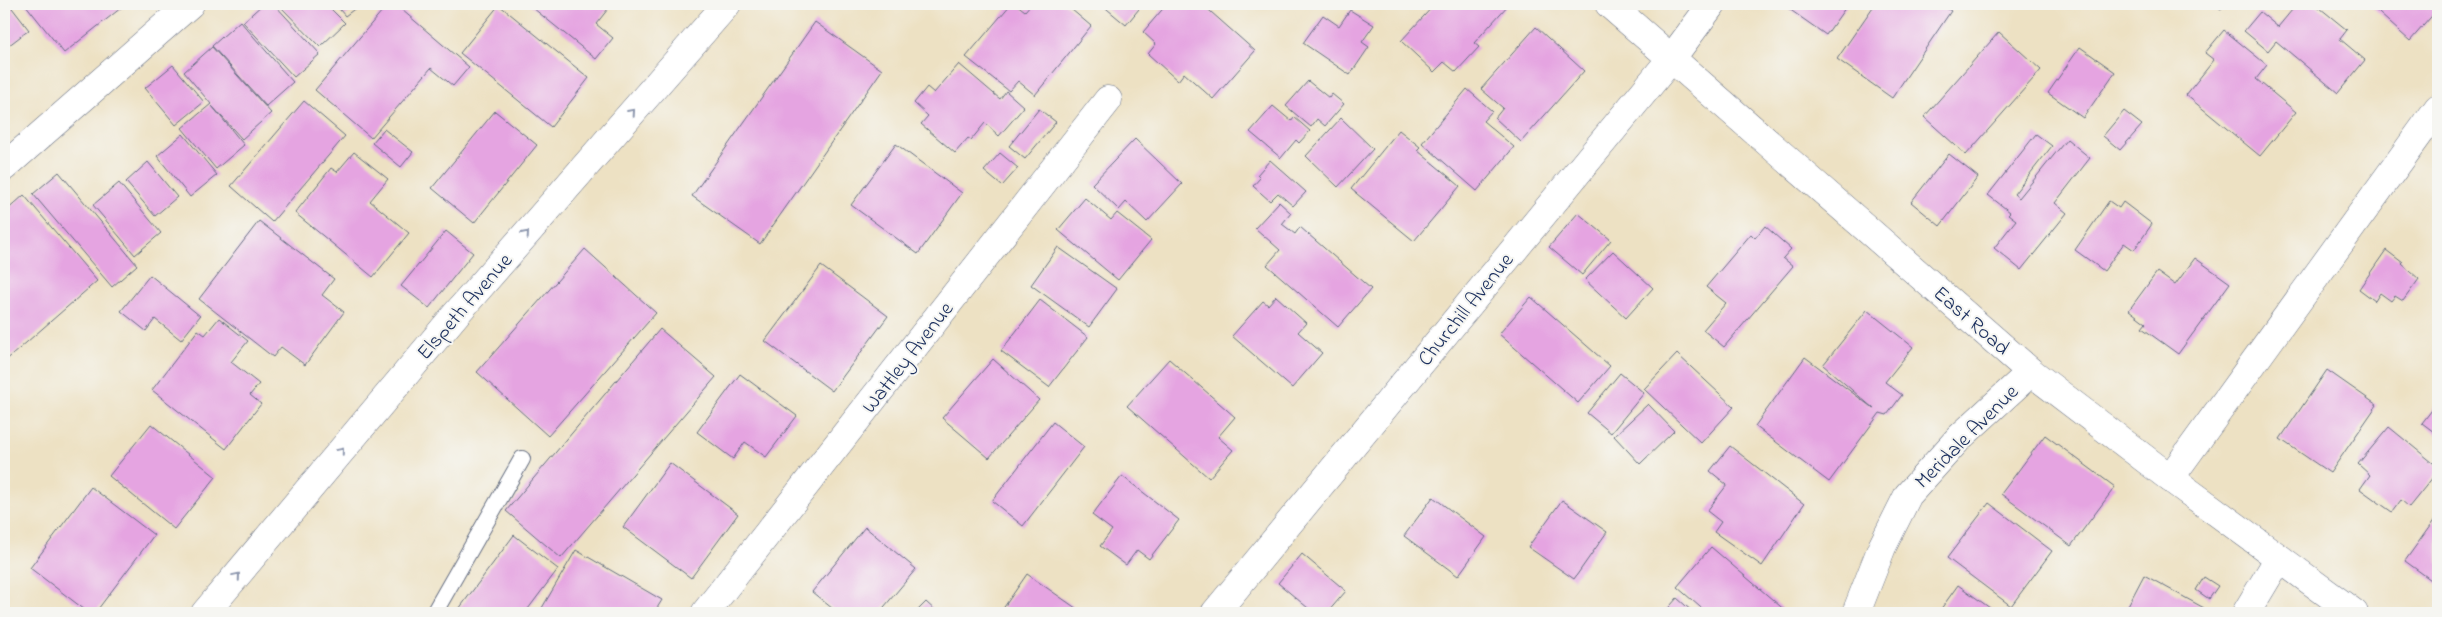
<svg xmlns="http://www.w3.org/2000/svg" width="2442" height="617" font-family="'Indie Flower',sans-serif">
<rect width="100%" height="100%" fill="#f6f6f2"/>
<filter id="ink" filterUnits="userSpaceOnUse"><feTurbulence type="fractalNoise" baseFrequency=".02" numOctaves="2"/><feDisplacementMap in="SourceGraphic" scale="10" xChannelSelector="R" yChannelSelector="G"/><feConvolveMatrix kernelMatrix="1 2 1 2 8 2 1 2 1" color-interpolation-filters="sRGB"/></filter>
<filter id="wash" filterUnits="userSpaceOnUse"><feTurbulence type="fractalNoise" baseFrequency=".0096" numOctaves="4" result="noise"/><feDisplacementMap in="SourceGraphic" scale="20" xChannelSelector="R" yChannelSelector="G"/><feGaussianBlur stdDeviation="1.12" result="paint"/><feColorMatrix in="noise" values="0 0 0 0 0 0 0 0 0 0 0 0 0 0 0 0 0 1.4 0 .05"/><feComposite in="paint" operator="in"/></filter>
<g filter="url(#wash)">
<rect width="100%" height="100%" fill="#ede1c3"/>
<g id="blocks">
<g fill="#e5a4e1">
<polygon points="4,4 9,4 29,30 4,49"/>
<polygon points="25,4 126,4 64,53"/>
<polygon points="263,4 274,4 320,54 294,77 243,22"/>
<polygon points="278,4 326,4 345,23 320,47"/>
<polygon points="335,4 361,4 345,16"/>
<polygon points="388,4 395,4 469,67 453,86 431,68 371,138 315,90"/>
<polygon points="528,4 612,4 596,24 613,38 596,59"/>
<polygon points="1011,4 1016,4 1025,11 1031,4 1065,4 1091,26 1035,95 1018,81 1009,91 966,57"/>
<polygon points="1101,4 1143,4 1126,25"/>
<polygon points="1167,4 1202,4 1255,51 1213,99 1184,73 1178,81 1148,54 1156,44 1143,32"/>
<polygon points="1435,4 1509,4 1474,43 1479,47 1456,72 1444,62 1434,72 1401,41"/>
<polygon points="1782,4 1848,4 1826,35"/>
<polygon points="1875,4 1941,4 1951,11 1892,98 1837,59"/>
<polygon points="2213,4 2225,4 2221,9"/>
<polygon points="2297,4 2304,8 2307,4 2315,4 2347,30 2340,39 2365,60 2338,93 2276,41 2268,51 2244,31 2260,12 2278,27"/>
<polygon points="2369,4 2438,4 2438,12 2437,10 2410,41"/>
<polygon points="499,5 589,78 551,127 460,53"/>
<polygon points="1350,10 1374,25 1362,42 1369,47 1350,75 1303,43 1323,15 1339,26"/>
<polygon points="240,21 293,82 266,106 212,46"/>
<polygon points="815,22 882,70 760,244 692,196"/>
<polygon points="1536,27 1584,71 1521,142 1495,118 1503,108 1481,89"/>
<polygon points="2224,30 2267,65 2256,79 2296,112 2260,156 2186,95 2214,60 2205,53"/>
<polygon points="1999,32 2041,70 1966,155 1924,117"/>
<polygon points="212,47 271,113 242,139 212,106 244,145 216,169 182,128 211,104 184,72"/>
<polygon points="2080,47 2115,72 2083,118 2048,93"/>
<polygon points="959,64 1000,99 1006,91 1024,107 999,136 985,123 971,140 968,138 955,153 921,124 928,116 914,103 927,87 934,93"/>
<polygon points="173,65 204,102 176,125 145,88"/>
<polygon points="1308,81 1329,98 1332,94 1344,104 1325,126 1317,119 1311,127 1286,106"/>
<polygon points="1467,89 1492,111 1483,121 1514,147 1477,191 1422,143"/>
<polygon points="304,101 345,136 272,222 231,186"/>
<polygon points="1273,106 1291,121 1294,117 1310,131 1299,143 1296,140 1281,158 1250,132"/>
<polygon points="1039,109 1056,122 1025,159 1009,146"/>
<polygon points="495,111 537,145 474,223 432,188"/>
<polygon points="2124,111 2142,125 2120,150 2103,136"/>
<polygon points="1341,118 1373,149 1338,187 1306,156"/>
<polygon points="384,129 413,152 401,167 372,143"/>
<polygon points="1399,130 1420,147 1417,150 1460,186 1414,241 1351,189"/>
<polygon points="183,134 217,175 190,197 157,156"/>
<polygon points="2036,134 2052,146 2014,194 2019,198 2067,139 2090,158 2055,203 2067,213 2021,270 1994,248 2016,220 2008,214 2010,212 1988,195"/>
<polygon points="1135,139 1182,184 1147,222 1126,202 1119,210 1092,184"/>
<polygon points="896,144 962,193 918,254 851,205"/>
<polygon points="354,152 388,179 370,201 409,233 373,277 295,213 331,168 337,172"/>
<polygon points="1000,153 1018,168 1002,186 984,171"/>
<polygon points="1949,154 1978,177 1940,226 1911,202"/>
<polygon points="1270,160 1306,192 1293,206 1278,193 1270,201 1253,186 1260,178 1257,175"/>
<polygon points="148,162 177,197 155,216 126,182"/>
<polygon points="59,172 137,265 112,287 33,194"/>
<polygon points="119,183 161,233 135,255 93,205"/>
<polygon points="24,195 97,281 4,362 4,213"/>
<polygon points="1085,198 1111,220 1117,213 1151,240 1118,280 1058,230"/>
<polygon points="2109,201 2119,208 2123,202 2152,224 2134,250 2124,243 2104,271 2075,250"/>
<polygon points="1279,202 1291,213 1282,224 1295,234 1300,227 1371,289 1338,327 1267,265 1280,250 1255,228"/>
<polygon points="1578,213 1611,240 1582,275 1549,247"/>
<polygon points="259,221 334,279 322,295 344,312 305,365 281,347 273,357 199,299"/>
<polygon points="1765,226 1791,249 1783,258 1793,266 1724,347 1703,330 1726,303 1706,287 1751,234 1755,238"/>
<polygon points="446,231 473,253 429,308 401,286"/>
<polygon points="1058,247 1117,289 1089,327 1031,285"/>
<polygon points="585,249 656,313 548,436 477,372"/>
<polygon points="2386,250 2403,263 2402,264 2419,279 2403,301 2395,296 2391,301 2380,293 2375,301 2359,289"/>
<polygon points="1613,251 1653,288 1626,318 1585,280"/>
<polygon points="2195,258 2230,283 2178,354 2142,328 2146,323 2129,310 2157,272 2175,285"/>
<polygon points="821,266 888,316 832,391 765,341"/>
<polygon points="150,275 200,316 181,340 155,319 146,331 121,311"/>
<polygon points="1276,296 1306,323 1298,332 1322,353 1292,388 1232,336 1263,301 1268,305"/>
<polygon points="1531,297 1610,366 1578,403 1499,334"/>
<polygon points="1040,300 1088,337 1049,387 1001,351"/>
<polygon points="1867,310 1913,347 1885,382 1902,395 1887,415 1880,413 1829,482 1755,426 1805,357 1874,409 1823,365"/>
<polygon points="219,318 248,341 231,362 259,384 250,395 261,404 226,449 152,390 198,330 205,335"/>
<polygon points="660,329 716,377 561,558 506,511"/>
<polygon points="1677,354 1734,407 1701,443 1644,389"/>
<polygon points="993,359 1039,400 989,458 942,418"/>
<polygon points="1169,359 1235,417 1218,437 1233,450 1209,478 1127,406"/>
<polygon points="2327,370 2377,405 2330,473 2280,439"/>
<polygon points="1620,373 1644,393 1611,433 1587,413"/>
<polygon points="740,374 797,416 766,457 745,442 733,459 697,432"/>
<polygon points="2438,402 2438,435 2422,423"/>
<polygon points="1648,404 1674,431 1640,464 1614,436"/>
<polygon points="1053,422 1084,447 1023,526 992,501"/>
<polygon points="151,424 216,477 174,529 109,476"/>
<polygon points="2389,427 2438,467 2438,471 2409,507 2401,500 2392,512 2360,489 2370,475 2358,464"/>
<polygon points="2045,435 2115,487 2071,546 2001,494"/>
<polygon points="1730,446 1804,504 1762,566 1714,532 1721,522 1707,511 1727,485 1710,471"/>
<polygon points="670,463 738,514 691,578 623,527"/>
<polygon points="1122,476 1179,520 1149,559 1137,550 1126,565 1100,546 1112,530 1092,515"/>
<polygon points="91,487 154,535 95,613 89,613 30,568"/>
<polygon points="1433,497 1486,537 1458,576 1404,536"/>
<polygon points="1562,500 1607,532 1574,579 1528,547"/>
<polygon points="1989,503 2052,551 2011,606 1947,558"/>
<polygon points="2438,515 2438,585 2405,561"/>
<polygon points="865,527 916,569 879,613 838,613 812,592"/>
<polygon points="514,535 558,569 525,613 456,613"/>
<polygon points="1711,547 1787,612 1785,613 1707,613 1677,587"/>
<polygon points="576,550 662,600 654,613 539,613"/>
<polygon points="1302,554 1346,591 1327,613 1314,613 1278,583"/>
<polygon points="1027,574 1083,613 1000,613"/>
<polygon points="2144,575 2204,608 2201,613 2124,613"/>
<polygon points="2204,577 2218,586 2209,599 2196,590"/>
<polygon points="1958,585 1997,613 1938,613"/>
<polygon points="1677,598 1694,613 1664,613"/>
<polygon points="926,602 938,613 915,613"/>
<polygon points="4,604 15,613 4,613"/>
</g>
</g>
</g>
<g filter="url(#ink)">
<use href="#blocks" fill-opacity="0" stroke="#646d81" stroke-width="1"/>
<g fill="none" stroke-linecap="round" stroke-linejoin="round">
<g stroke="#646d81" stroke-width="18">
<polyline id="lane" points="434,613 522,459"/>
</g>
<g stroke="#646d81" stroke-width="29">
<g id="street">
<polyline points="1609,4 2031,372 2170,478 2354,613"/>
<polyline points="4,167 190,4"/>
<polyline points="2170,478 2438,108"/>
<polyline points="205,613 457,313 727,4"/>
<polyline points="705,613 1108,100"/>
<polyline points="1215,613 1671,59 1712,4"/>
<polyline points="1856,613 1882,547 1908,495 1959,438 2031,372"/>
<polyline points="2246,613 2279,558"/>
</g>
</g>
<use href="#lane" stroke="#fff" stroke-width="16"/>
<use href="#street" stroke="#fff" stroke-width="28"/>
</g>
<defs><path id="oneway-chevron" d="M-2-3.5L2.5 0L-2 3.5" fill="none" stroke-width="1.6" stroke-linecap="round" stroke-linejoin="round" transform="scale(1.25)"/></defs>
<g stroke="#8d97ae">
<use href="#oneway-chevron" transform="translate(632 112) rotate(-49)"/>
<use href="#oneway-chevron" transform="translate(526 234) rotate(-49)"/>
<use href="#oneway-chevron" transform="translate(341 451) rotate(-50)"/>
<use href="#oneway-chevron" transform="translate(237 576) rotate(-50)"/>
</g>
</g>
<g text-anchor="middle" stroke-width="4" stroke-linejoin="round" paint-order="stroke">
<g font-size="21" fill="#1b2f5e" stroke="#f6f6f2">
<text transform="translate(464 306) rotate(-49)" y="7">Elspeth Avenue</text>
<text transform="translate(1465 309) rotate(-51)" y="7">Churchill Avenue</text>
<text transform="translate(1972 320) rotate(41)" y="7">East Road</text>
<text transform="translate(907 357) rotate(-52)" y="7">Wattley Avenue</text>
<text transform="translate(1966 436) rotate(-45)" y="7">Meridale Avenue</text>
</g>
</g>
<rect width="2442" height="617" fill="none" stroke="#f6f6f2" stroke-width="20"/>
</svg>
